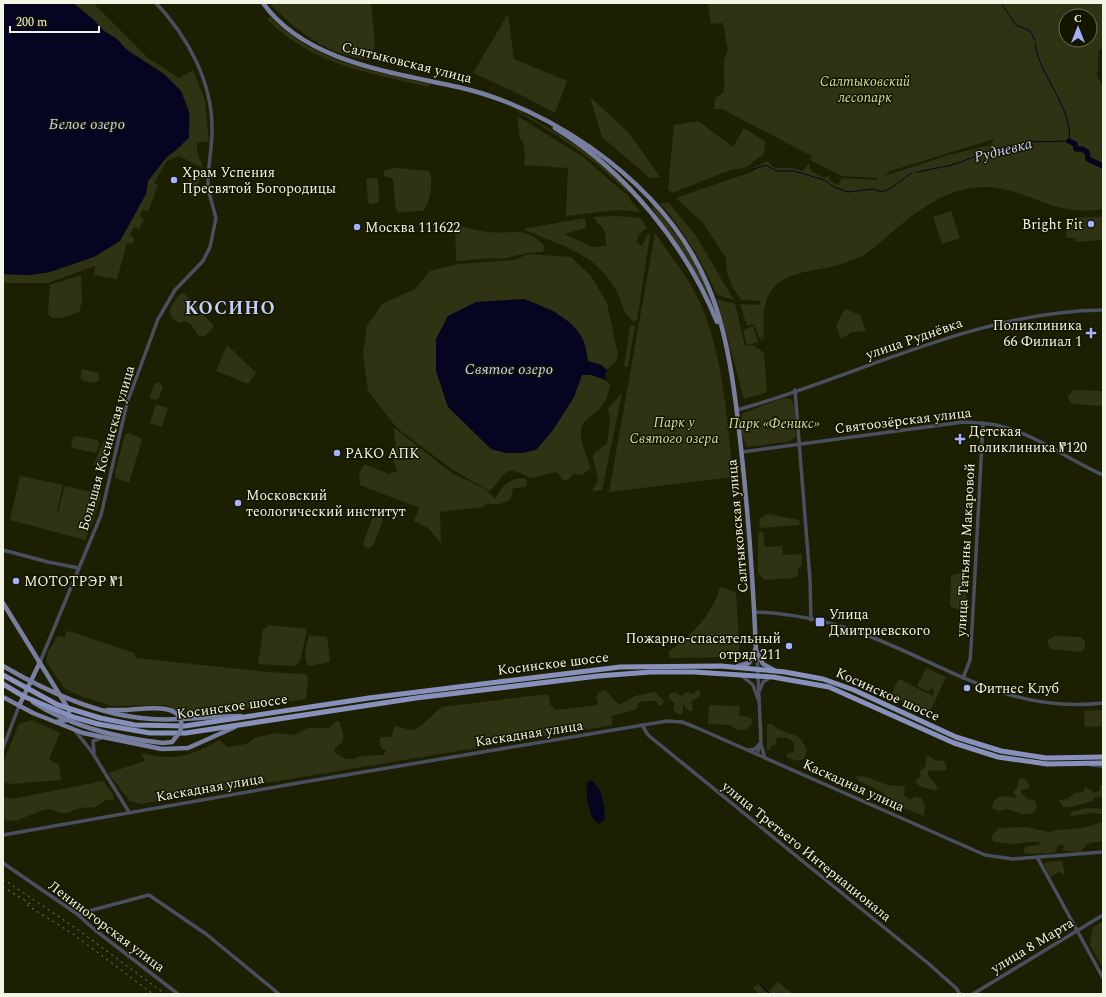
<svg xmlns="http://www.w3.org/2000/svg" width="1106" height="997" font-family="Spectral,serif">
<rect width="100%" height="100%" fill="#1d1f03"/>
<g fill="#303313" fill-rule="evenodd">
<polygon points="73,3 93,3 148,58 179,78 193,70 205,100 209,142 197,142 197,152 203,168 179,156 167,161 154,183 158,185 148,212 143,209 140,217 144,219 139,229 134,227 130,235 135,239 132,244 127,243 117,279 94,275 95,266 48,283 3,283 3,274 29,275 50,272 120,241 146,194 148,181 166,158 182,146 190,125 189,112 181,91 164,74 127,50 117,39 104,31 93,19"/>
<path d="M269 3H371L375 43 371 59 369 60C359 58 349 56 339 53 312 43 289 23 269 3Z"/>
<path d="M708 3H1103V50L1099 49 1097 76 1103 87V209C1070 215 1049 204 1018 193 954 171 913 215 869 252 859 258 849 262 838 265 810 273 772 270 765 306 762 317 764 329 764 340L761 336V342L754 324 747 326 740 304 759 305 761 301 741 300 733 288 727 272 726 258 703 223 676 198 754 171 753 168 767 161 775 168H793L803 171 809 163 810 170 824 178 829 175V180L838 185 842 178 876 180 879 178 842 176 810 160 812 156 722 109H714L715 98 723 93C727 78 720 63 728 50L723 23 711 24ZM1066 16H1090V40H1066ZM991 140H994L990 145 949 155 881 177 890 171Z"/>
<polygon points="508,14 514,59 567,81 555,113 517,93 473,73"/>
<path d="M270 17C316 63 369 70 430 84L429 87C370 73 313 65 268 20Z"/>
<polygon points="590,97 629,133 660,177 650,178 602,137"/>
<path d="M516 109C545 126 574 142 601 163 611 171 620 182 630 191L628 192 597 164 558 136 517 111Z"/>
<polygon points="517,116 583,157 628,196 633,204 641,212 616,210 566,216 568,168 524,165 525,156 523,141 520,140"/>
<path d="M698 121 733 147 744 128 765 141 764 154C750 162 751 170 733 169L672 193 668 189 674 125Z"/>
<path d="M395 168 429 171C434 182 430 203 423 211L397 212 395 204 393 179 384 176V170Z"/>
<polygon points="191,176 201,177 193,197 187,194 188,191 185,189"/>
<polygon points="368,178 376,178 378,179 379,201 378,203 370,204 368,201 366,180"/>
<path d="M660 203H669L696 236 734 300 717 295C702 261 684 231 660 203Z"/>
<path d="M654 206C680 239 701 265 714 306L702 284 652 208Z"/>
<polygon points="951,211 960,238 942,244 933,217"/>
<path d="M616 216 641 218 647 229 640 233 636 242 642 246 648 233 650 235 637 320 634 322C624 315 624 309 620 299 617 290 610 280 604 273 583 249 550 242 523 229L585 218 586 228 564 234 593 247 606 246V235L601 225H599L594 217Z"/>
<polygon points="1103,217 1103,240 1076,242 1076,238 1066,238 1067,218"/>
<path d="M455 225C466 227 478 231 489 232 513 235 523 225 544 245L543 252 528 253 502 259 494 258 456 261Z"/>
<path d="M655 233C671 257 690 279 701 305 724 359 727 420 733 477L609 492Z"/>
<path d="M528 254 571 257 591 276 607 303 618 355 616 361 607 370 601 365 588 361 583 341 555 311 524 299 476 302 553 430 574 397 582 375C592 373 604 378 610 385 608 394 607 401 600 408 592 418 580 418 581 435 581 445 588 458 591 468L582 475 574 473 569 479 564 481 557 472 530 478C505 464 507 472 490 491L453 470 397 428 368 391 363 352 367 326 382 304 415 289 430 271 458 264 515 260Z"/>
<polygon points="81,275 82,301 79,312 62,318 52,318 48,314 50,285"/>
<path d="M183 293C195 302 202 314 213 325V328L205 336H199L190 324 185 321 179 323C176 321 171 318 170 314 169 307 177 296 183 293Z"/>
<polygon points="717,299 735,304 745,346 753,345 764,353 767,392 744,399"/>
<polygon points="845,309 860,315 866,331 852,332 841,339 836,326"/>
<polygon points="633,325 635,326 628,366 624,367 630,327"/>
<polygon points="753,326 758,342 747,345 743,330"/>
<polygon points="227,345 256,373 248,384 216,371"/>
<polygon points="82,369 99,373 99,380 95,383 84,381 80,378"/>
<polygon points="159,382 163,387 159,398 155,400 151,399 150,395 155,384"/>
<polygon points="1074,390 1103,391 1103,406 1072,404 1068,399 1069,395"/>
<polygon points="622,393 602,490 593,491 593,489 598,480 593,457 594,453 607,444 610,419 608,408"/>
<path d="M784 398 791 399 794 405 796 435 795 438 788 442 747 447C742 440 739 420 743 413Z"/>
<polygon points="156,404 168,408 162,427 150,423"/>
<path d="M393 427 452 473 487 490 495 499C502 486 509 478 525 478L527 481 525 487 513 488 511 499C503 503 497 507 488 503L483 507 440 512 441 543 428 528 414 521 419 508 360 485 359 474 364 464 389 474 397 471 393 459 396 446Z"/>
<polygon points="129,433 141,438 142,440 129,483 116,478 115,474 125,434"/>
<polygon points="76,436 97,440 99,443 97,451 95,453 73,448 71,446 73,437"/>
<path d="M105 439 111 440 106 469 94 466C96 456 101 448 105 439Z"/>
<polygon points="20,476 63,485 57,511 58,512 65,486 101,494 94,519 85,540 10,520"/>
<polygon points="768,514 799,520 800,525 760,528 759,519"/>
<polygon points="373,516 379,516 383,520 373,546 369,548 365,547 363,544"/>
<polygon points="758,532 763,532 765,547 782,546 783,555 802,554 802,565 798,569 798,575 794,578 765,580 758,573"/>
<polygon points="959,573 967,576 966,608 958,610 950,606 951,576"/>
<path d="M720 587 736 592 740 657 669 658V652C692 634 712 616 720 587Z"/>
<polygon points="268,625 307,629 301,658 296,666 258,664 263,630"/>
<polygon points="69,631 134,653 136,658 267,672 306,674 308,678 306,699 240,710 183,715 169,706 163,705 112,706 80,696 64,688 46,661 48,652 57,637 60,636 65,638 66,632"/>
<path d="M309 635 327 637 330 662 308 666C302 656 307 645 309 635Z"/>
<polygon points="1055,636 1081,637 1085,642 1085,648 1081,652 1050,649 1048,644 1048,640"/>
<polygon points="926,668 946,677 929,714 890,696 899,679 933,696 934,691 931,688 929,692 917,686"/>
<path d="M605 690 619 705 635 696 655 692 664 701 662 706 659 705 656 701H643L638 703V708L635 710 611 716 613 725 141 804 130 801 108 773 145 761 141 753C178 761 187 757 220 740L227 747 246 744 254 738 276 733 293 735 308 728H329L336 721H339C344 733 347 741 335 748L334 752 346 759H354L360 756 383 755 386 751 382 749 379 741 381 737H391L395 726C400 727 406 729 411 730 421 730 433 713 442 707L547 694 550 699V704L555 710 598 705 596 697 599 692Z"/>
<polygon points="698,690 700,693 700,696 691,701 693,710 689,711 683,704 683,713 679,715 673,710 675,703 669,699 669,694 676,692 681,696 687,692 692,694"/>
<polygon points="709,705 740,706 739,715 751,718 752,723 747,729 738,730 730,725 708,724"/>
<polygon points="1103,710 1103,726 1085,727 1084,711"/>
<polygon points="32,720 60,733 49,759 59,765 61,780 10,784 3,781 3,763 19,724"/>
<polygon points="767,724 772,724 778,729 799,737 807,749 804,759 797,761 787,757 786,754 794,752 794,742 787,738 777,737 775,744 770,747 769,751 767,749"/>
<polygon points="926,756 929,756 934,760 944,761 947,768 944,771 936,770 928,771 928,776 938,787 935,791 920,786 916,783 916,780 921,776 920,771 926,766"/>
<polygon points="856,776 867,777 887,785 903,786 905,788 904,795 909,800 916,797 921,798 925,806 924,813 925,816 906,809 888,799 883,793 872,787 858,781"/>
<path d="M1022 778 1026 780 1030 787 1028 789 1021 790V793L1028 799 1035 800 1037 805C1034 821 1016 812 1007 809L999 811 992 808 994 801 1000 796 1017 798 1013 792 1017 788 1019 779Z"/>
<polygon points="103,781 113,795 114,800 106,800 95,807 80,808 64,814 49,809 40,811 16,821 5,820 3,797 11,799"/>
<path d="M1101 785H1103V798L1095 796 1093 801C1082 803 1074 808 1063 807L1059 800 1067 799 1075 793 1083 792 1085 787 1095 793 1100 790Z"/>
<polygon points="1088,808 1103,809 1103,814 1091,813 1072,816 1070,815 1073,811"/>
<polygon points="1103,822 1103,841 1087,844 1081,852 1063,851 1064,846 1063,844 1057,846 1056,852 1054,853 1029,854 1024,853 1024,849 1028,846 1039,845 1040,842 1027,842 1014,844 994,842 991,838 998,828 1027,827 1049,832 1056,830 1083,828"/>
<polygon points="1062,861 1065,875 1059,872 1050,877 1044,864 1047,862"/>
<polygon points="1103,921 1103,968 1090,945 1093,927"/>
<polygon points="778,982 793,994 759,994 753,988 758,984 767,993"/>
</g>
<g fill="#050522">
<polygon points="3,3 73,3 93,19 104,31 117,39 127,50 164,74 181,91 189,112 189,138 166,158 148,181 146,194 120,241 94,257 50,272 29,275 3,274"/>
<path d="M524 299C546 308 575 318 584 342 586 348 587 355 588 361L601 365 607 370 605 373 606 380 591 375H582L574 397 553 430 536 450 522 453H506L491 449 448 407 436 371V339L448 316 476 302Z"/>
<path d="M591 780C601 785 607 810 604 820L599 824C588 819 586 794 587 783Z"/>
</g>
<g fill="none" stroke-linecap="round" stroke-linejoin="round">
<g stroke="#050522" stroke-width="1">
<polyline points="1001,3 1016,25 1030,31 1035,40"/>
<polyline points="751,170 766,165 777,171 794,171 824,180 834,187 848,192 873,189 882,192 891,188 912,173"/>
<path d="M917 172 952 165 994 150 1027 142 1069 141C1074 109 1038 74 1035 43"/>
<polyline points="760,984 770,994"/>
</g>
<polyline stroke="#050522" stroke-width="5.5" points="1069,141 1075,144 1076,149 1082,149 1087,152 1088,159 1103,166"/>
<g stroke="#4a4e5e" stroke-width="3.5">
<polyline points="795,390 810,580 811,620"/>
<path d="M737 410C859 376 973 312 1103 310"/>
<path d="M742 452 963 422C976 423 988 423 1000 426 1037 435 1068 460 1103 475"/>
<polyline points="3,550 48,562 79,568"/>
<path d="M754 612C789 613 829 621 861 633 945 664 1008 714 1103 703"/>
<polyline points="757,653 761,742 757,754"/>
<path d="M40 662 101 515 127 403 158 319 175 290 203 261 210 247 216 218 208 189C207 170 212 151 212 131 213 83 188 37 156 3"/>
<polyline points="742,676 753,685 758,699"/>
<polyline points="963,678 970,660 971,648 983,423"/>
<polyline points="760,690 763,682 771,677"/>
<polyline points="642,725 648,735 929,964 956,988 960,994"/>
<polyline points="76,732 92,752 129,812"/>
<polyline points="761,745 765,758"/>
<polyline points="3,748 19,706"/>
<polyline points="749,750 755,749 760,743"/>
<polyline points="94,753 93,741 101,738"/>
<polyline points="1091,765 1103,766"/>
<polyline points="3,835 304,782 667,721 682,722 695,727 985,855 1013,859 1103,852"/>
<polyline points="1037,857 1103,978"/>
<polyline points="3,863 77,914 95,930 178,994"/>
<polyline points="77,914 149,895 206,934 279,994"/>
<polyline points="973,994 1103,915"/>
</g>
<g stroke="#777ea0" stroke-width="4.5">
<path d="M263 3C305 62 392 72 458 87 507 98 549 119 590 147 641 183 684 228 708 286 727 329 735 392 740 439 748 509 753 580 756 650L763 664 774 670"/>
<path d="M555 128C625 170 687 247 717 322"/>
<polyline points="3,603 69,710 69,716 67,720 56,722"/>
<path d="M3 666C48 692 99 716 152 719 181 721 211 716 241 716"/>
<polyline points="738,666 749,663 755,650"/>
<polyline points="3,697 33,713 83,733 162,749 188,748 235,727"/>
<polyline points="19,706 40,662"/>
<polyline points="107,710 126,710"/>
</g>
<g stroke="#8891bb" stroke-width="5">
<polyline points="3,684 23,696"/>
<polyline points="100,718 135,725 185,726 369,698 620,667 721,666 785,672 823,679 854,690 956,737 1001,751 1046,758 1103,757"/>
<polyline points="98,724 150,733 186,733 416,698 598,676 651,672 694,672 773,677 829,687 954,743 998,757 1047,764 1103,763"/>
</g>
<g stroke="#81836c" stroke-width="1" stroke-dasharray="2 4" stroke-linecap="butt">
<polyline points="3,879 77,929 165,994"/>
<polyline points="3,887 34,906"/>
<polyline points="27,905 73,934 153,994"/>
</g>
<path stroke="#777ea0" stroke-width="4.5" d="M33 702C72 727 117 738 163 743L172 742 180 732C190 700 143 709 126 710"/>
<g stroke="#8891bb" stroke-width="5">
<polyline points="3,675 58,705 100,718"/>
<polyline points="23,696 73,717 98,724"/>
</g>
</g>
<g fill="#a4b2fc" stroke="#141600" stroke-width="1.5">
<circle cx="174" cy="180" r="4"/>
<circle cx="1091" cy="224" r="4"/>
<circle cx="357" cy="227" r="4"/>
<path d="M1089 327h4v4h4v4h-4v4h-4v-4h-4v-4h4z"/>
<path d="M958 433h4v4h4v4h-4v4h-4v-4h-4v-4h4z"/>
<circle cx="337" cy="453" r="4"/>
<circle cx="238" cy="503" r="4"/>
<circle cx="16" cy="581" r="4"/>
<rect x="815" y="617" width="10" height="10" rx="2"/>
<circle cx="789" cy="646" r="4"/>
<circle cx="967" cy="688" r="4"/>
</g>
<g text-anchor="middle" stroke-width="3" stroke-linejoin="round" paint-order="stroke">
<g font-size="14" fill="#f3f5e4" stroke="#141600">
<text transform="translate(407 62) rotate(14)" y="5">Салтыковская улица</text>
<text transform="translate(914 338) rotate(-19)" y="5">улица Руднёвка</text>
<text transform="translate(903 420) rotate(-7)" y="5">Святоозёрская улица</text>
<text transform="translate(106 448) rotate(-74)" y="5">Большая Косинская улица</text>
<text transform="translate(737 526) rotate(-95)" y="5">Салтыковская улица</text>
<text transform="translate(965 550) rotate(-87)" y="5">улица Татьяны Макаровой</text>
<text transform="translate(553 663) rotate(-7)" y="5">Косинское шоссе</text>
<text transform="translate(888 694) rotate(24)" y="5">Косинское шоссе</text>
<text transform="translate(232 706) rotate(-8)" y="5">Косинское шоссе</text>
<text transform="translate(529 733) rotate(-9)" y="5">Каскадная улица</text>
<text transform="translate(854 785) rotate(24)" y="5">Каскадная улица</text>
<text transform="translate(210 787) rotate(-10)" y="5">Каскадная улица</text>
<text transform="translate(807 851) rotate(39)" y="5">улица Третьего Интернационала</text>
<text transform="translate(107 926) rotate(37)" y="5">Лениногорская улица</text>
<text transform="translate(1032 945) rotate(-31)" y="5">улица 8 Марта</text>
</g>
<g font-size="14" font-style="italic" fill="#d7df97" stroke="#141600">
<text x="865" y="86">Салтыковский<tspan x="865" dy="16">лесопарк</tspan></text>
<text x="674" y="427">Парк у<tspan x="674" dy="16">Святого озера</tspan></text>
<text x="774" y="428">Парк «Феникс»</text>
</g>
<g font-size="14" fill="#f3f5e4" stroke="#141600" text-anchor="start">
<text x="182" y="177">Храм Успения<tspan x="182" dy="16">Пресвятой Богородицы</tspan></text>
<text x="1083" y="229" text-anchor="end">Bright Fit</text>
<text x="365" y="232">Москва 111622</text>
<text x="1082" y="330" text-anchor="end">Поликлиника<tspan x="1082" dy="16">66 Филиал 1</tspan></text>
<text x="969" y="436">Детская<tspan x="969" dy="16">поликлиника №120</tspan></text>
<text x="345" y="458">РАКО АПК</text>
<text x="246" y="500">Московский<tspan x="246" dy="16">теологический институт</tspan></text>
<text x="24" y="586">МОТОТРЭР №1</text>
<text x="829" y="619">Улица<tspan x="829" dy="16">Дмитриевского</tspan></text>
<text x="781" y="643" text-anchor="end">Пожарно-спасательный<tspan x="781" dy="16">отряд 211</tspan></text>
<text x="975" y="693">Фитнес Клуб</text>
</g>
<g font-size="15" font-style="italic" fill="#c8d1f8" stroke="#141600">
<text x="87" y="129">Белое озеро</text>
<text transform="translate(1003 150) rotate(-14)" y="5">Рудневка</text>
<text x="509" y="374">Святое озеро</text>
</g>
<g font-size="18" font-weight="bold" letter-spacing="1" fill="#c4cdf8" stroke="#141600">
<text x="230" y="314">КОСИНО</text>
</g>
</g>
<rect width="1106" height="997" fill="none" stroke="#f3f5e4" stroke-width="8"/>
<g transform="translate(1078 28)"><circle r="19" fill="#141600" stroke="#6d6f5b"/>
<path d="M0-3L7 15L0 10L-7 15Z" fill="#a4b2fc"/>
<text y="-6" font-size="11" font-weight="bold" text-anchor="middle" fill="#f3f5e4">С</text>
</g>
<path d="M10 26v6h89v-6" fill="none" stroke="#f3f5e4" stroke-width="2"/>
<text x="16" y="26" font-size="12" fill="#f3f5e4" stroke="#141600" stroke-width="3" paint-order="stroke">200 m</text>
</svg>
